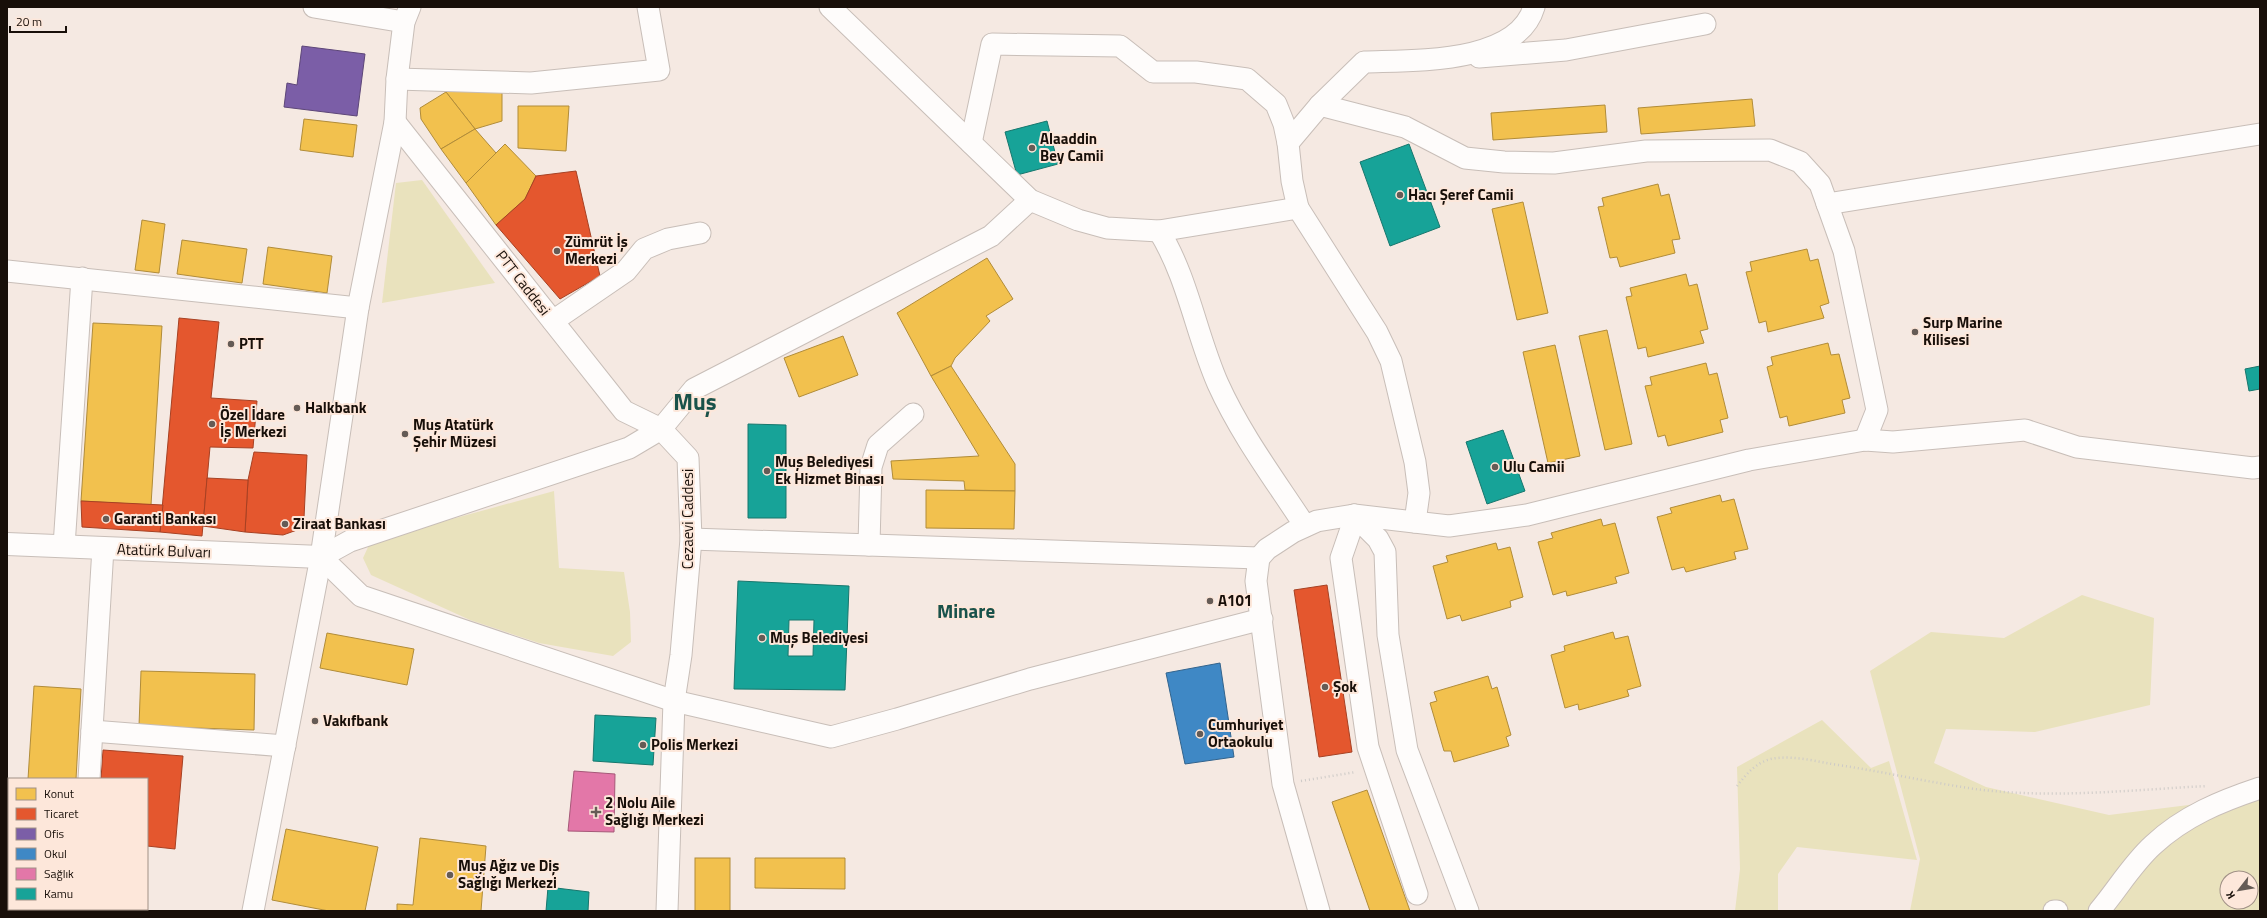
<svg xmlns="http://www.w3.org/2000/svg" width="2267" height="918" font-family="'Titillium Web',sans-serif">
<rect width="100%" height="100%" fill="#f5e9e2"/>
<g fill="#e9e2bd" fill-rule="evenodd">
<polygon points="422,180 495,283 382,303 396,183"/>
<polygon points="554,491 559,568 624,572 630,612 631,642 613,656 539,643 470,620 371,575 363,558 369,545 401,533"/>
<path d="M2082 595 2154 618 2150 705 2035 732 1946 729 1934 763 1986 787 2109 815 2260 796V911H1910L1920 859 1870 671 1931 632 2004 638ZM2227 878H2251V902H2227Z"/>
<polygon points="1822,720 1871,768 1889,761 1917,860 1797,847 1778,874 1778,911 1735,911 1740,869 1737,767"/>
</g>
<g fill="#f2c14e" stroke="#b18c39">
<polygon points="452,86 502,86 502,121 475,129 446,92"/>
<polygon points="446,92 475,129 441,149 421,119 420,108"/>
<polygon points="1752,99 1755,126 1641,134 1638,108"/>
<polygon points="1605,105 1607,132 1493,140 1491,113"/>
<polygon points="518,106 569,106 566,151 518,148"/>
<polygon points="304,119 357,125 353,157 300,150"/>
<polygon points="475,129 496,153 466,183 441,149"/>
<polygon points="505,144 536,176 525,199 496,225 466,183"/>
<polygon points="1658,184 1661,196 1669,194 1680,239 1672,240 1675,253 1620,267 1617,257 1610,258 1598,207 1604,206 1602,198"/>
<polygon points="1523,202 1548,313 1517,320 1492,209"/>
<polygon points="142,220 165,224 159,273 135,270"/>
<polygon points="182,240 247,249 242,283 177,274"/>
<polygon points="268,247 332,256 327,293 263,284"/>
<polygon points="1807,249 1810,261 1818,259 1829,303 1820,306 1824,318 1768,332 1766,321 1759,323 1746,272 1752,271 1750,262"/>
<polygon points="987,258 1013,299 986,316 990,321 955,358 951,366 931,376 897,313"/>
<polygon points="1686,274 1689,286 1697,284 1708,329 1700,331 1704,343 1648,357 1646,347 1638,349 1626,297 1632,296 1630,288"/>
<polygon points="93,323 162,326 151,505 81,501"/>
<polygon points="1607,330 1632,444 1605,450 1579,336"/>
<polygon points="843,336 858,375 799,397 784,358"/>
<polygon points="1828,343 1831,355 1839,354 1850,398 1842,400 1845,413 1789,426 1787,416 1780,418 1767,367 1773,365 1771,357"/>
<polygon points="1555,345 1580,456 1548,463 1523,352"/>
<polygon points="1706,363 1709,375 1717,373 1728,418 1720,420 1723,432 1668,446 1665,435 1658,437 1645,386 1652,385 1650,377"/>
<polygon points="951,366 1015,464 1015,491 965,490 964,481 893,479 891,461 979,456 931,376"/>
<polygon points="926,490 1015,491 1014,529 926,528"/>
<polygon points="1720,495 1722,502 1734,499 1748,549 1734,552 1736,559 1686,572 1684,567 1672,570 1657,517 1672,513 1670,508"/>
<polygon points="1601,519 1603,526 1615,523 1629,573 1615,577 1617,583 1567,596 1566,591 1553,595 1538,542 1553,538 1551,533"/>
<polygon points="1496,543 1498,550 1510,547 1523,597 1510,601 1511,607 1462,621 1460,615 1447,619 1433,566 1448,562 1446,556"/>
<polygon points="1613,632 1615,639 1628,636 1641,686 1627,690 1629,696 1579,710 1578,704 1565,708 1551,655 1565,651 1564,646"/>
<polygon points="327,633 414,649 407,685 320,668"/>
<polygon points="141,671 255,674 254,730 139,726"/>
<polygon points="1488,676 1492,689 1497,687 1511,735 1506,737 1509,746 1454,762 1451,751 1444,751 1430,703 1437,701 1434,692"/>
<polygon points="34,686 81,689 76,779 28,779"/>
<polygon points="1367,790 1410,911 1370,911 1332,802"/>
<rect x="7" y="792" width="2" height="54"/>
<polygon points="286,829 378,847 365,911 329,911 272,900"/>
<polygon points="420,838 486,846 481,911 397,911 397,904 413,905"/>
<rect x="695" y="858" width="35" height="53"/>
<polygon points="755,858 845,858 845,889 755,888"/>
</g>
<g fill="#e4572e" stroke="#a74123">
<polygon points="576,171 600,276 560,299 496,225 525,199 536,176"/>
<polygon points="179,318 219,322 211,398 257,401 253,448 210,447 202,536 160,532"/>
<polygon points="254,452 307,455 304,518 297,530 283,535 245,532 248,480"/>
<polygon points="207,478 248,480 245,532 203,526"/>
<polygon points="81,501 163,505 160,532 82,527"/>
<polygon points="1327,585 1352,752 1319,757 1294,590"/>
<polygon points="103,750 183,756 175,849 147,846 147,779 101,779"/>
</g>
<polygon fill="#7b5ea7" stroke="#5d4678" points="302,46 365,54 357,116 284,107 287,83 297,85"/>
<polygon fill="#3f88c5" stroke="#33648d" points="1220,663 1234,757 1185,764 1166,673"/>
<polygon fill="#e377a8" stroke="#a65878" points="574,771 615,774 614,832 568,831"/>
<g fill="#17a398" stroke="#17776d" fill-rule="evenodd">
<polygon points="1047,121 1058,164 1017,175 1005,132"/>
<polygon points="1409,144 1440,227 1390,246 1360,162"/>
<polygon points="2260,366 2260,389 2249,391 2245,369"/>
<polygon points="748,424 786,425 786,518 748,518"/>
<polygon points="1503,430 1525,491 1487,504 1466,442"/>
<path d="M738 581 849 586 845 690 734 689ZM789 620H814L813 656H788Z"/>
<polygon points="595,715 656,718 653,765 593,761"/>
<polygon points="548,887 589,892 588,911 546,911"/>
</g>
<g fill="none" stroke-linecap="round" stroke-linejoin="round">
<g stroke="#c8beb8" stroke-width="23">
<g id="minor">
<polyline points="314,7 404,22"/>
<polyline points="830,7 1030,200 1078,220 1107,228 1159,231 1298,208 1377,332 1391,361 1415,462 1419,493 1415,522"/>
<polyline points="1479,57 1566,50 1705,24"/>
<polyline points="397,79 531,83 659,70 648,7"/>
<polyline points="1320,105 1405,127 1465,158 1504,162 1554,163 1646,151 1770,150 1800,162 1820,184 1844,251 1877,410 1865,440"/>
<polyline points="395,122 624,411 661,429 694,389 991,236 1030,200"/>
<polyline points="971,143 992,44 1120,46 1153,72 1196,72 1247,79 1276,104 1284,124 1288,143"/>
<polyline points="1827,204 2260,134"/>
<path d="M1298 208 1292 181 1288 143 1320 105 1364 62C1412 60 1517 65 1534 7"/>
<path d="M1159 231C1188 278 1196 334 1218 384 1241 435 1275 480 1305 526"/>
<polyline points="7,271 358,308"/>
<polyline points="553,321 626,271 644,249 668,239 700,233"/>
<polyline points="1354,515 1378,539 1385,552 1388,635 1407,750 1468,911"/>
<polyline points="1354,515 1351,529 1341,558 1368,747 1417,894"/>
<polyline points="691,539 1259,558"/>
<polyline points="869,545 871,467 878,445 913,414"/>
<polyline points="64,546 82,278"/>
<polyline points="321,557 361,596 674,701 831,737 897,719 1030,679 1262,619"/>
<polyline points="321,557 350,541 629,448 661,429 688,458 691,539 681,655 674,701 667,911"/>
<polyline points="92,731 285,746"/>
<polyline points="89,779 103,548"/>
<polyline points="81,911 81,909"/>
<polyline points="253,911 321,557 358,308 395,122 397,79 404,22 410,7"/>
<polyline points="1319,911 1283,784 1256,581 1259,558 1267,549 1293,532 1317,521 1354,515 1449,526 1527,515 1749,460 1865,440 1893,442 2025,430 2077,447 2253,468 2260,467"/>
<polyline points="2054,911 2057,911"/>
<path d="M2099 911C2117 890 2132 864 2153 845 2184 816 2221 801 2260 788"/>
</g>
</g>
<g stroke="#c8beb8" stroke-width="24">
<polyline id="major" points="7,544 321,557"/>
</g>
<g stroke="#cdcac7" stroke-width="2.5" stroke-dasharray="1 3" stroke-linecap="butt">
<polyline points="1301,781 1356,772"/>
<path d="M1737 786C1748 772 1759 759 1778 758 1795 756 1815 761 1832 764 1880 771 1927 782 1975 789 2051 799 2131 790 2207 786"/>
</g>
<use href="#minor" stroke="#fefcfb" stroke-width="21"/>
<use href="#major" stroke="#fefcfb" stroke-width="22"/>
</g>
<g fill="#655b55" stroke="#fde7da" stroke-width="1.5">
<circle cx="1032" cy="148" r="4"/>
<circle cx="1400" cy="195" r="4"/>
<circle cx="557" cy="251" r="4"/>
<circle cx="1915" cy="332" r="4"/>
<circle cx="231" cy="344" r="4"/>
<circle cx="297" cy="408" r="4"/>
<circle cx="212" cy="424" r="4"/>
<circle cx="405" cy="434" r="4"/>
<circle cx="1495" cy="467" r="4"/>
<circle cx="767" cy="471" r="4"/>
<circle cx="106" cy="519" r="4"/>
<circle cx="285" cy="524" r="4"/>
<circle cx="1210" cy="601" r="4"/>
<circle cx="762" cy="638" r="4"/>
<circle cx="1325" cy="687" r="4"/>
<circle cx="315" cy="721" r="4"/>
<circle cx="1200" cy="734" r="4"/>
<circle cx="643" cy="745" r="4"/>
<path d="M594 806h4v4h4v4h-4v4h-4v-4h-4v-4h4z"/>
<circle cx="450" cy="875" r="4"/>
</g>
<g text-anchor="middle" stroke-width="4" stroke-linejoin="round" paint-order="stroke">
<g font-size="15" font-weight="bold" fill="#180f09" stroke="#fde7da" text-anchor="start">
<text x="1040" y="144">Alaaddin<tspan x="1040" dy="17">Bey Camii</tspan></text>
<text x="1408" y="200">Hacı Şeref Camii</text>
<text x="565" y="247">Zümrüt İş<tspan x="565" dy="17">Merkezi</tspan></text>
<text x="1923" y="328">Surp Marine<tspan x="1923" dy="17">Kilisesi</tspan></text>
<text x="239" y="349">PTT</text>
<text x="305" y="413">Halkbank</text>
<text x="220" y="420">Özel İdare<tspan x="220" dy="17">İş Merkezi</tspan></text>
<text x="413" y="430">Muş Atatürk<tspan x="413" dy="17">Şehir Müzesi</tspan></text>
<text x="775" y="467">Muş Belediyesi<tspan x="775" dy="17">Ek Hizmet Binası</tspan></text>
<text x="1503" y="472">Ulu Camii</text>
<text x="114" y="524">Garanti Bankası</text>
<text x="293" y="529">Ziraat Bankası</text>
<text x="1218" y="606">A101</text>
<text x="770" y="643">Muş Belediyesi</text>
<text x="1333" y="692">Şok</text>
<text x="323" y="726">Vakıfbank</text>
<text x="1208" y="730">Cumhuriyet<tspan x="1208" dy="17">Ortaokulu</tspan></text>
<text x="651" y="750">Polis Merkezi</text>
<text x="605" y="808">2 Nolu Aile<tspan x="605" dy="17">Sağlığı Merkezi</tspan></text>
<text x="458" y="871">Muş Ağız ve Diş<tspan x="458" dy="17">Sağlığı Merkezi</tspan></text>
</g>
<g font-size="15" fill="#180f09" stroke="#fde7da">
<text transform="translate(523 283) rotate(52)" y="5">PTT Caddesi</text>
<text transform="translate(688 519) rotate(-90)" y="5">Cezaevi Caddesi</text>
<text transform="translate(164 551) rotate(2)" y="5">Atatürk Bulvarı</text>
</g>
<g font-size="19" font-weight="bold" fill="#1a524a" stroke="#fde7da">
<text x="966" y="618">Minare</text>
</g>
<g font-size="23" font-weight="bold" fill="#1a524a" stroke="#fde7da">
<text x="695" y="410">Muş</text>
</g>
</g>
<rect width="2267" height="918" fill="none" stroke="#180f09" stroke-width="16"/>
<rect x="8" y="778" width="140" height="132" fill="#fde7da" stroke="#a19186"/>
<rect x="16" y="788" width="20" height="12" fill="#f2c14e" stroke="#a19186"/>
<text x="44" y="798" font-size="12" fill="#180f09">Konut</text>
<rect x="16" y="808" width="20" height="12" fill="#e4572e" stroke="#a19186"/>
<text x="44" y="818" font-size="12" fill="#180f09">Ticaret</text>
<rect x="16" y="828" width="20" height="12" fill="#7b5ea7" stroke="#a19186"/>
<text x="44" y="838" font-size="12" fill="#180f09">Ofis</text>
<rect x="16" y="848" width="20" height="12" fill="#3f88c5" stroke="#a19186"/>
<text x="44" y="858" font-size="12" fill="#180f09">Okul</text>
<rect x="16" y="868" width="20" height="12" fill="#e377a8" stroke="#a19186"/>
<text x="44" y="878" font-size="12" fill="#180f09">Sağlık</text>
<rect x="16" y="888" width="20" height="12" fill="#17a398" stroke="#a19186"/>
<text x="44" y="898" font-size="12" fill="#180f09">Kamu</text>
<g transform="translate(2239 890) rotate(239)"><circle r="19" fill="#fde7da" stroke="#a19186"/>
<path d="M0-3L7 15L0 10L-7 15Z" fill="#655b55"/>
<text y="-6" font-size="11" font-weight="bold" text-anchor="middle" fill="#180f09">K</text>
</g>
<path d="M10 26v6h56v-6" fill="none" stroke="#180f09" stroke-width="2"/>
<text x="16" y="26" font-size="12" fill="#180f09" stroke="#fde7da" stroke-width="3" paint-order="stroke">20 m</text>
</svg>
